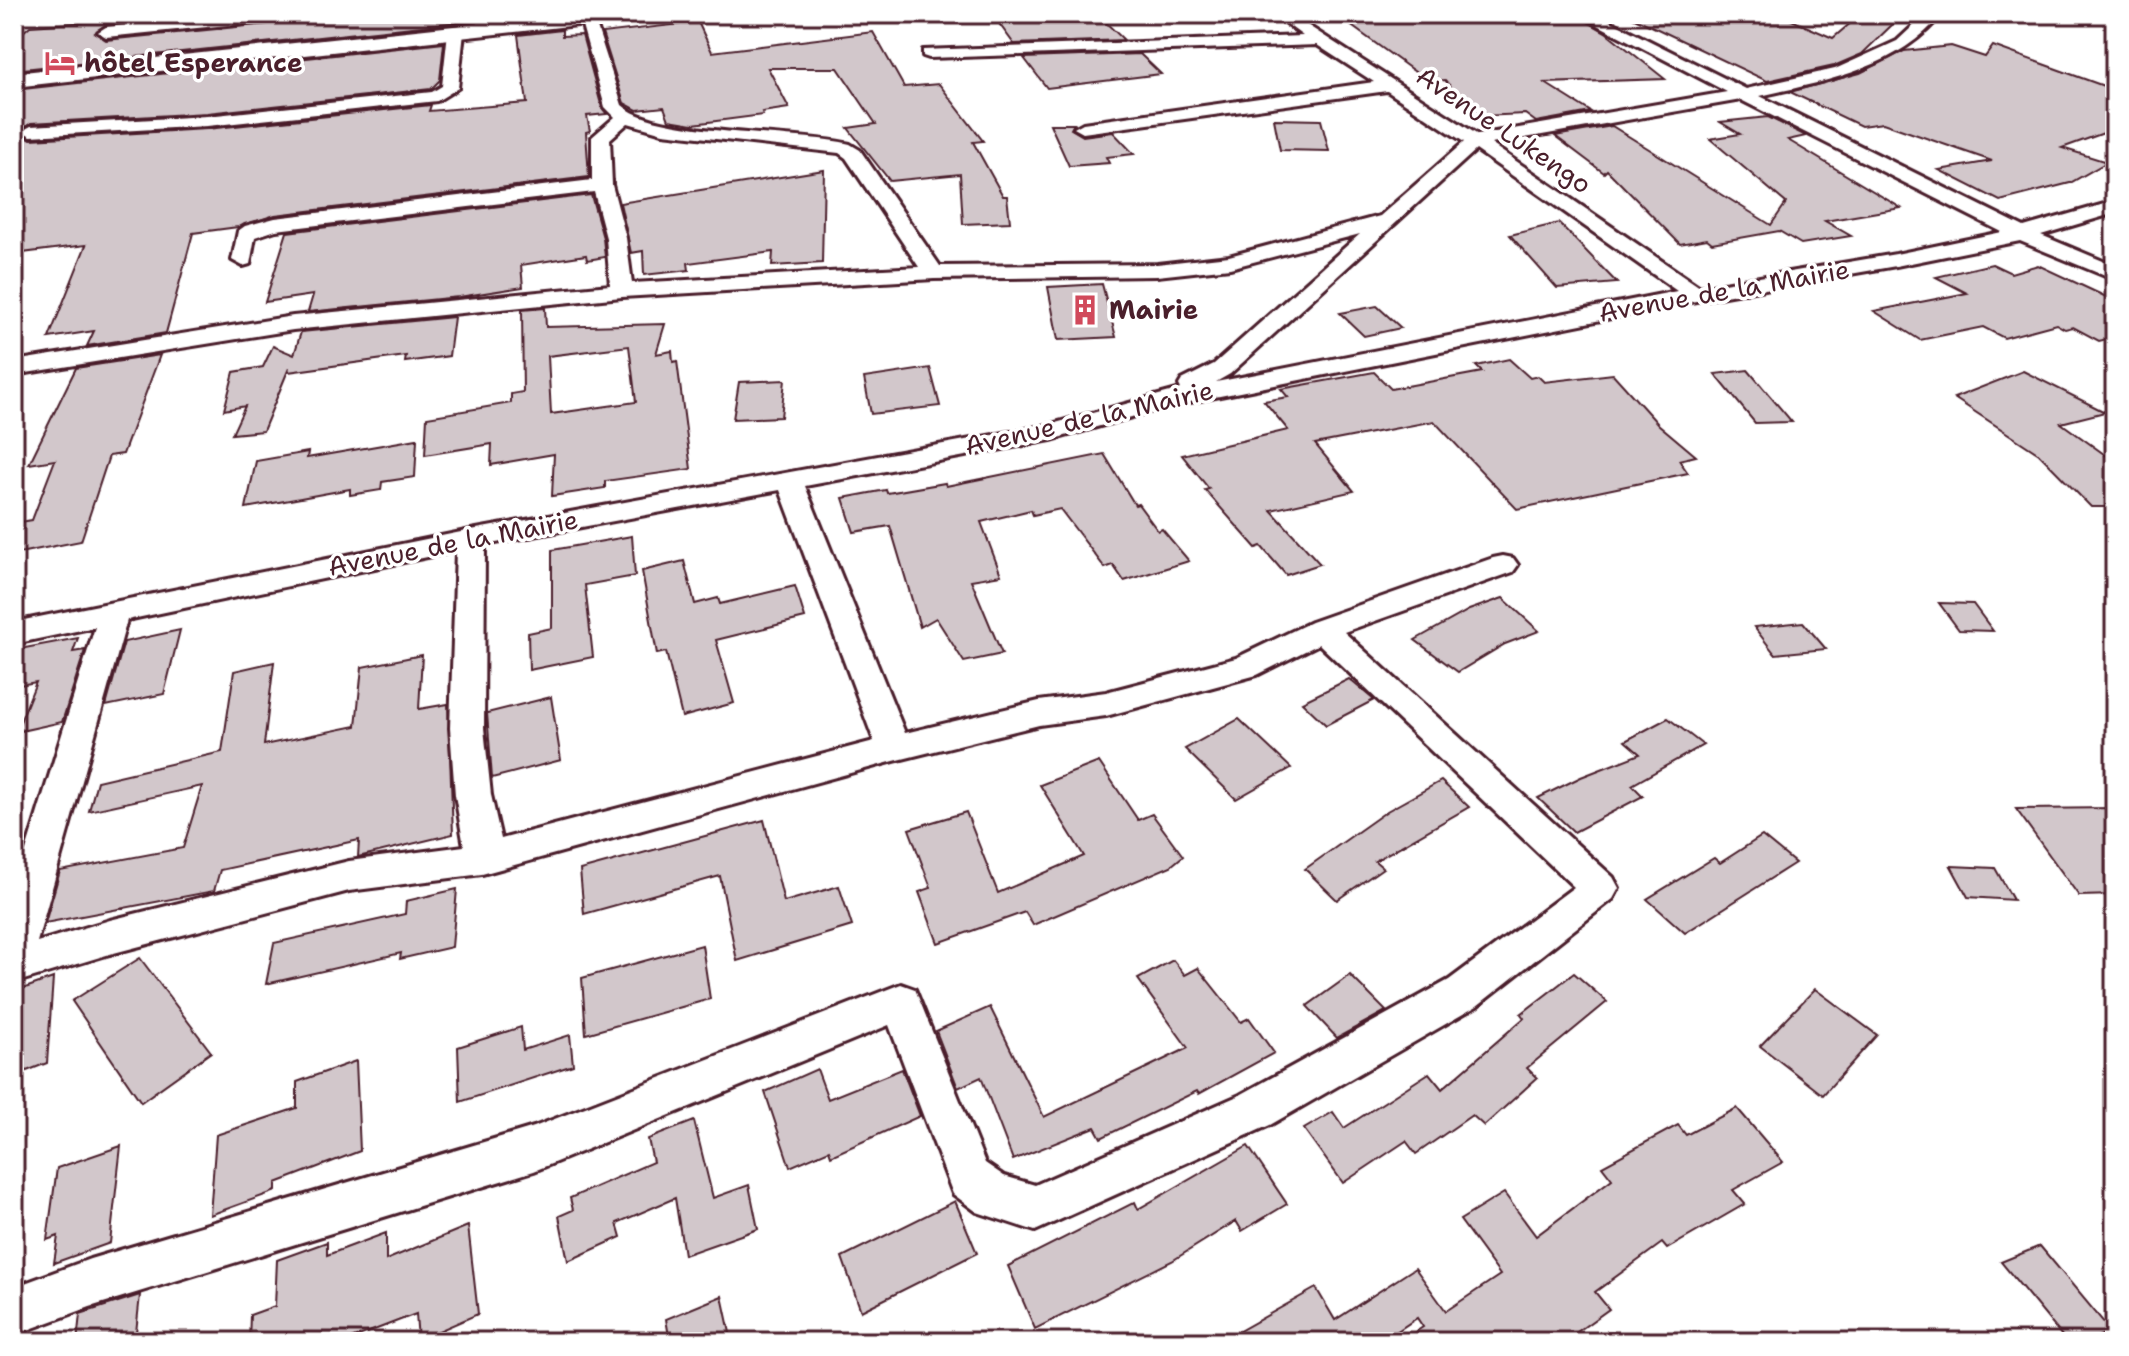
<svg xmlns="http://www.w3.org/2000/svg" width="2129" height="1356" font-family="'Shantell Sans',sans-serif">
<rect width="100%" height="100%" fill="#fff"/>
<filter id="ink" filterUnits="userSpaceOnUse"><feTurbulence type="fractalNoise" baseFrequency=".0125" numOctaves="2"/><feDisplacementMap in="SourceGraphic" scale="16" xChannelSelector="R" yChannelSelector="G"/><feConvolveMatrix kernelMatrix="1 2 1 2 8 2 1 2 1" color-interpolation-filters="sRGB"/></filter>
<g filter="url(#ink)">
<g fill="#d2c7cb" stroke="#4a1f2b" stroke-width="2" fill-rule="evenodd">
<polygon points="149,14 217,14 106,24 95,33 106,40 299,21 309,14 462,14 459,22 14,70 14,40 30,26 147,18"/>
<polygon points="992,14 1097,14 1124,40 1014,44"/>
<polygon points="1335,14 1574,14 1607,33 1665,79 1545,83 1591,112 1536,122 1525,114 1481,116 1474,107 1469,108 1445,80 1429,82"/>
<polygon points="1626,14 1734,14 1745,17 1778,14 1833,38 1860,15 1895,22 1862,54 1834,66 1767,81"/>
<polygon points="698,22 712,52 873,32 904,87 939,84 983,141 973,142 1003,196 1007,196 1010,222 963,224 960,174 890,181 848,128 876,124 838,68 768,68 789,108 762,112 763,115 693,124 669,120 664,107 637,110 624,103 602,33"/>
<polygon points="562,30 562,36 582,35 602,108 607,114 587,116 590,131 586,132 589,177 275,215 238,227 193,233 166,333 87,346 94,331 49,338 86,245 14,254 14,90 444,43 440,80 431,89 207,113 31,123 19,132 31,139 207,129 431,105 429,111 527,103 518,35"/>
<polygon points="1951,46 1985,57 1993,46 2115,90 2115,129 2062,148 2107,162 2070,183 2000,201 1939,170 1992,161 1883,123 1861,126 1790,92 1860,73 1904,51"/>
<polygon points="1140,54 1161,74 1047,88 1024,58"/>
<polygon points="1768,117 1806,136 1788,140 1901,208 1825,221 1851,236 1801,244 1779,231 1712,243 1707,239 1680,244 1607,170 1604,173 1555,136 1612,126 1771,225 1786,203 1710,139 1740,134 1720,122"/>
<polygon points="1274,119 1321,120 1329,151 1280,150"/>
<polygon points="1050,124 1074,124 1071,129 1083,136 1113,132 1134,154 1106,157 1109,163 1069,166"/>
<polygon points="824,170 822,263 772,266 773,252 688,263 689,270 644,275 643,251 631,253 620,203"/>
<polygon points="591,195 603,238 605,257 587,260 586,255 521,265 523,287 459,297 308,312 313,295 265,302 287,232"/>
<polygon points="1559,223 1617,283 1557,288 1510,235"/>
<polygon points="1992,264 2011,273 2038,265 2115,301 2115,337 2099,341 2073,327 2065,329 2056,324 2004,338 1983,327 1920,340 1874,311 1967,293 1936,277"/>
<polygon points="1102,284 1116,337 1058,340 1048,287"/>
<polygon points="1377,306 1401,328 1364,336 1340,313"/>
<path d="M545 308 546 327 665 324 656 354 672 351 673 362 677 361 691 469 605 481V488L552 496 554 454 491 465 492 444 425 455 427 417 511 403V394L523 392 522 310ZM629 346 636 402 551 414 548 356Z"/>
<polygon points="454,317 449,356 405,362 406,356 288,372 289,368 263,431 232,434 245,406 224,410 234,372 263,367 273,346 294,355 301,332"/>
<polygon points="160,355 123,454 109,456 81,541 14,554 14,523 32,520 55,460 29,464 76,368"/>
<polygon points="1509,359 1530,378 1538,376 1544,382 1613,374 1658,424 1696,456 1679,460 1688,473 1517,509 1434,421 1315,444 1354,491 1271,510 1320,564 1286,575 1261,546 1256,548 1205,490 1209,489 1182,455 1288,430 1264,401 1288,397 1281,389 1374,372 1391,389 1482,372 1476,366"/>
<polygon points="930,368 940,406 871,414 864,378"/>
<polygon points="1748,370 1792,422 1755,423 1715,374"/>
<polygon points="2023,371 2105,412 2061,423 2115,462 2115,507 2091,507 2039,454 1954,398"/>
<polygon points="785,380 781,417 733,419 739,382"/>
<polygon points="417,439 415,477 382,482 381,490 350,495 350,489 246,508 256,461 308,452 307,458"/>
<polygon points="1104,454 1135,505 1138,504 1158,531 1162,529 1189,561 1124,581 1113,565 1105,568 1060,509 1033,515 1031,510 981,522 1001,575 971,580 1002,654 964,662 936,618 920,627 890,526 854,532 843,498 886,490 887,493 945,483 946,486"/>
<polygon points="632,536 635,576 585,585 593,657 529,670 528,633 552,628 552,550"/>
<polygon points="684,561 695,604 718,598 720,604 795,586 805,618 716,640 734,703 682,717 666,652 657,654 642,571"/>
<polygon points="1503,598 1539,631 1505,644 1458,672 1415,640 1469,610"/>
<polygon points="1939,603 1973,604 1993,631 1959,630"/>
<polygon points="1803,622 1826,649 1775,654 1754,627"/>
<polygon points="180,630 164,694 106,706 124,642"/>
<polygon points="78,638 73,652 85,650 62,722 16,732 36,682 14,686 14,650"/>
<polygon points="422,655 419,709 448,704 453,834 358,857 359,840 220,870 214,891 45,923 60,871 183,848 202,786 89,811 97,781 222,752 234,671 274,662 264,745 356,726 362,667"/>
<polygon points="1349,679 1374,700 1326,725 1302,702"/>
<polygon points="551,697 561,760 492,778 487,713"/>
<polygon points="1668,718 1703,745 1632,785 1643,796 1574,832 1538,798 1581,777 1640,754 1625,741"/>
<polygon points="1239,719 1291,768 1236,799 1185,749"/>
<polygon points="1099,762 1138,820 1152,814 1183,856 1171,866 1033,925 1025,912 938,943 919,892 931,888 909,829 966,812 998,893 1084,856 1040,785"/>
<polygon points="1441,781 1469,807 1375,861 1383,868 1337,900 1305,869 1387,811"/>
<polygon points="2115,808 2115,895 2079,896 2016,809"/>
<polygon points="764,820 784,902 839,886 852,926 737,961 720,876 584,914 580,870"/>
<polygon points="1762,836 1795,863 1685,933 1647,899 1714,858 1720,863"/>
<polygon points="1951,866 1995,868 2013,900 1968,897"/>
<polygon points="457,889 452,947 400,959 401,953 266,984 274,943 405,914 406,901"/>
<polygon points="702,945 710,999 586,1034 582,978"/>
<polygon points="140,958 211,1052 141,1102 72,1001"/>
<polygon points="1173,960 1185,975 1198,968 1241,1022 1249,1018 1274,1053 1199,1094 1197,1091 1101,1138 1095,1127 1013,1160 981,1077 958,1088 936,1031 990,1007 1044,1117 1188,1048 1138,979"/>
<polygon points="1574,973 1607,1002 1527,1068 1537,1078 1484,1126 1472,1115 1416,1154 1406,1141 1343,1183 1304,1129 1333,1112 1344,1128 1429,1073 1442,1089 1524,1018 1521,1014"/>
<polygon points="1350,975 1386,1011 1337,1038 1307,1006"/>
<polygon points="53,978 47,1063 14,1076 14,992"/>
<polygon points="1815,989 1877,1035 1823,1095 1760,1046"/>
<polygon points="521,1027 523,1050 570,1035 573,1065 460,1102 458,1047"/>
<polygon points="356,1061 360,1151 276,1183 276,1191 210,1215 216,1135 297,1108 297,1082"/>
<polygon points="817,1069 828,1099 902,1069 920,1116 831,1156 829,1150 790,1167 765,1092"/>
<polygon points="1737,1108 1783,1162 1733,1190 1745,1204 1667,1249 1662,1243 1595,1292 1609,1309 1563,1342 1400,1342 1423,1327 1417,1318 1381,1342 1220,1342 1316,1288 1335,1320 1415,1268 1446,1311 1500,1275 1460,1220 1504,1193 1536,1236 1612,1179 1602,1166 1678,1125 1686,1135"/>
<polygon points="694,1121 713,1198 749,1185 758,1229 684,1255 675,1198 617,1223 621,1237 568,1261 559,1216 573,1210 570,1198 653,1162 648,1139"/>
<polygon points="121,1146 110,1243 54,1263 58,1236 47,1240 57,1168"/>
<polygon points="1248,1146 1287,1204 1242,1231 1236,1221 1172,1261 1035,1329 1008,1266 1135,1202 1138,1209"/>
<polygon points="955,1201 977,1253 861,1311 842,1257"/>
<polygon points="468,1226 478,1314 418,1340 416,1314 343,1342 249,1342 250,1315 275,1306 277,1260 327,1242 327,1255 386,1233 386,1260"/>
<polygon points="2040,1246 2111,1331 2086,1342 2067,1342 2001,1262"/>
<polygon points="140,1295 135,1342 77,1342 80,1314"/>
<polygon points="722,1296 732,1342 670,1342 666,1319"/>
</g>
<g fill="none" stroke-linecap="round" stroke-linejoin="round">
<g stroke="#4a1f2b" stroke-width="6">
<g id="street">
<polygon points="251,14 306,14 299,18 106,37 98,32 106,27"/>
<polygon points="476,14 490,14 488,32 478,32"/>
<path d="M585 14 594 18 622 105C657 137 798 131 850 144L860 150 940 266 1157 264 1229 256 1380 216 1464 142 1387 91 1083 133 1074 128 1083 123 1374 82 1317 45 929 58 923 56V50L1303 36 1273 14H1290L1478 135 1727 92 1577 14H1596L1746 89 1835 69 1897 41 1926 14H1942C1897 69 1826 81 1760 96L2024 227 2115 201V213L2041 235 2115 266V280L2020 241 1896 266 1696 301 1170 406 1051 440 805 486 905 733 1039 701 1106 692 1236 658 1311 622 1493 558 1503 556 1513 558 1518 565 1513 572 1344 632 1613 877 1619 888 1613 899 1477 1006 1270 1125 1035 1231 977 1212 953 1194 889 1025 534 1171 90 1307 14 1335V1287L90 1259 534 1127 901 984 915 989 985 1163 1004 1176 1035 1185 1240 1095 1449 980 1574 887 1319 644 1257 675 1106 716 1039 725 894 761 482 874 349 891 110 954 14 983V890L95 627 14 644V622L471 530 1048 425 1181 389 1179 385 1182 380 1214 364 1360 234 1230 268 1157 276 934 279 622 297 293 330 14 375V361L293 316 610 285 606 238 594 192 276 230 255 237 250 264 243 266 232 260 238 231 245 226 275 218 592 180V137L615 117 605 107 580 18ZM1741 100 2002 232 1896 254 1700 287 1491 144ZM628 123 663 133 839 153 846 158 919 267 632 283 626 238 612 185 610 139ZM1476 150 1677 291 1216 382 1230 374ZM780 490 874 741 501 839 491 795 484 728 485 545ZM456 551 450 728 455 795 464 846 349 861 110 920 37 942 127 620Z"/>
<polygon points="456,27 464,32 458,88 437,101 207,126 31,136 22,131 31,126 207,116 432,92 442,86 448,32"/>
</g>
</g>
<g stroke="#4a1f2b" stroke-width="6">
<polygon id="secondary" points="566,14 633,14 623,20 14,87 14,73"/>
</g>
<use href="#street" fill="#fff" fill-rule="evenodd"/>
<use href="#secondary" fill="#fff" fill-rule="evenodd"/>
</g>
</g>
<defs>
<g id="hotel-bare" transform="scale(2.4)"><path d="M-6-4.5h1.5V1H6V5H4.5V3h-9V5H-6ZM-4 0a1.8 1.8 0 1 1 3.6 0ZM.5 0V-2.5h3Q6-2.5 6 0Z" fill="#d1495b" stroke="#fff" stroke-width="2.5" paint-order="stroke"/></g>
<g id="building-bare" transform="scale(2.4)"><path d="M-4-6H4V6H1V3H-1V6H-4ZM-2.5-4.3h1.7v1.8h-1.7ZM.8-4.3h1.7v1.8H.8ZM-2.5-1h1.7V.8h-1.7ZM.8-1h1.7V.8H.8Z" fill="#d1495b" stroke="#fff" stroke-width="2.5" paint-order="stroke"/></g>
</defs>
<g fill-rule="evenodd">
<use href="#hotel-bare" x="60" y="63"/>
<use href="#building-bare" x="1085" y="310"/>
</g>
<g text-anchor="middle" stroke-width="7" stroke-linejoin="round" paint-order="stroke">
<g font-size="26" font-weight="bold" fill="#4a1f2b" stroke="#fff" text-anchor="start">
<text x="84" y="72">hôtel Esperance</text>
<text x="1109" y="319">Mairie</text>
</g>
<g font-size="26" fill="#4a1f2b" stroke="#fff">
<text transform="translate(1504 130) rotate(34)" y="9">Avenue Lukengo</text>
<text transform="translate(1724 291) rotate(-10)" y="9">Avenue de la Mairie</text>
<text transform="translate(1089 418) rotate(-13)" y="9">Avenue de la Mairie</text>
<text transform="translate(453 543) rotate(-11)" y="9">Avenue de la Mairie</text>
</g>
</g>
<rect width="2129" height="1356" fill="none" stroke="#fff" stroke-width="48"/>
<rect x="24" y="24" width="2081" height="1308" fill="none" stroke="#4a1f2b" stroke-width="3" filter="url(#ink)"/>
</svg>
